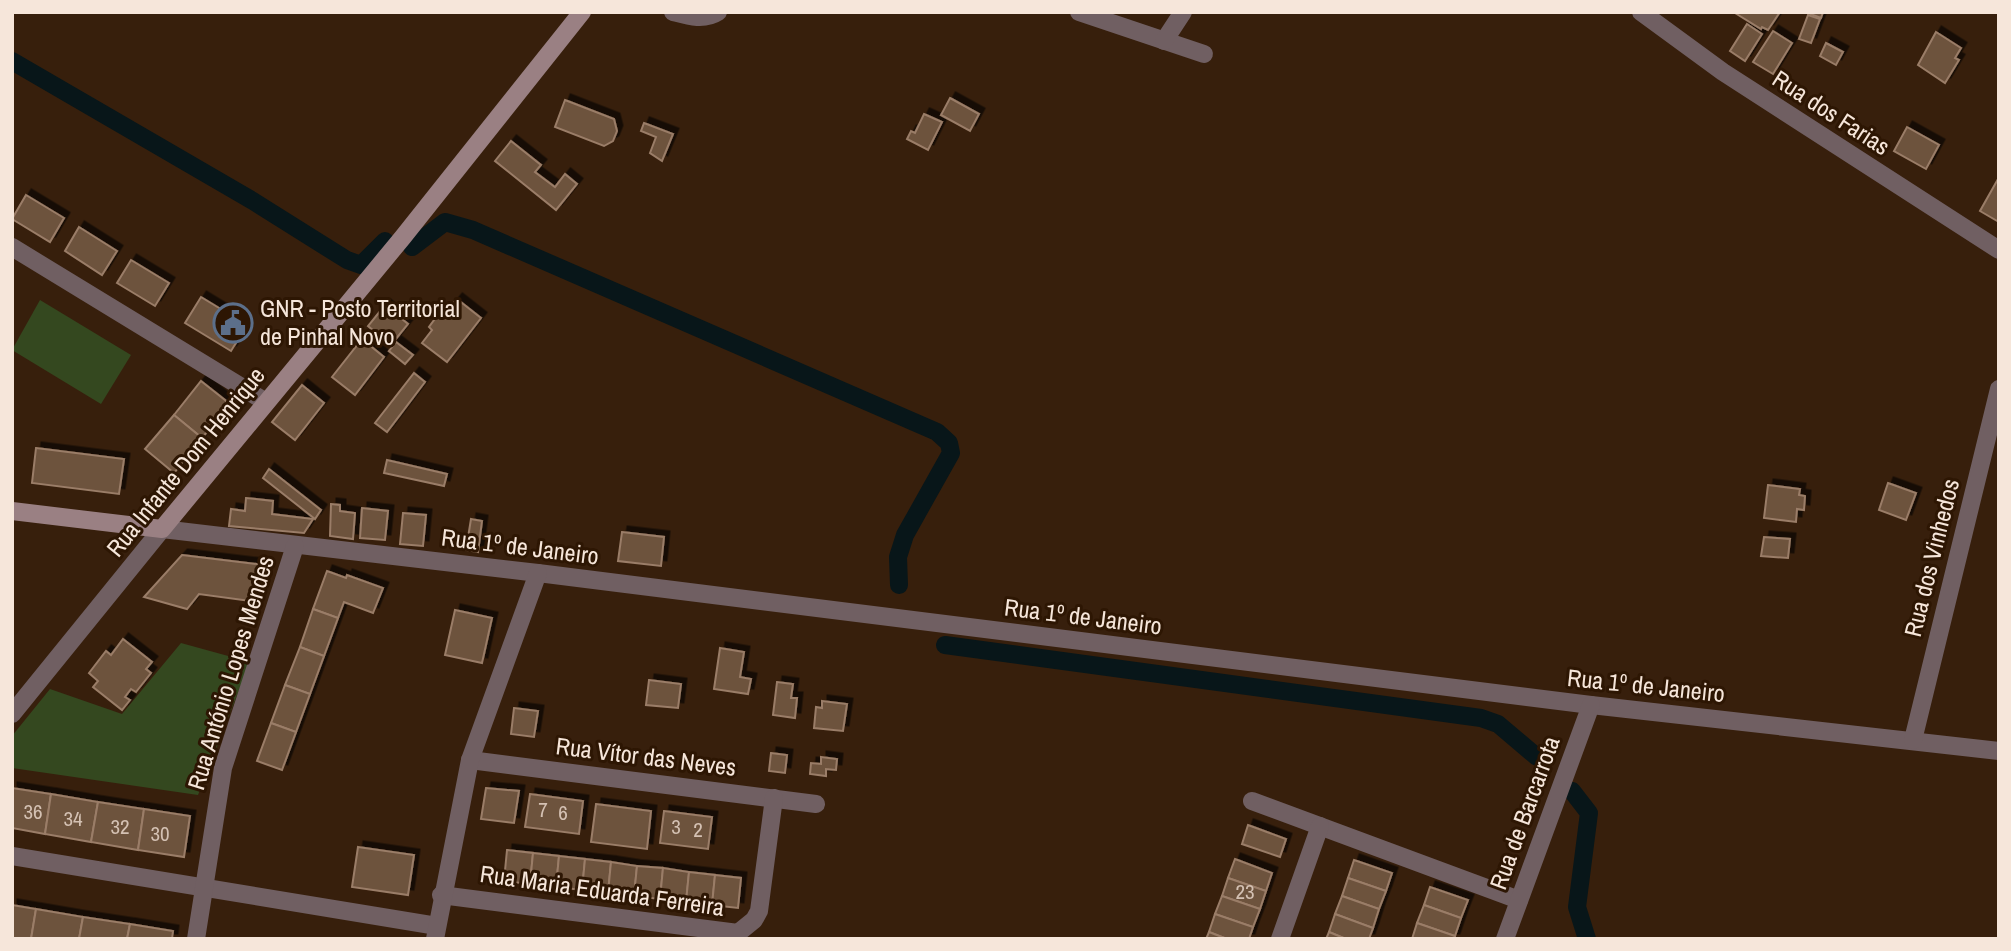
<svg xmlns="http://www.w3.org/2000/svg" width="2011" height="951" font-family="'Archivo Narrow',sans-serif">
<defs>
<filter id="shadow"><feDropShadow dx="5.5" dy="-5.5" stdDeviation="0" flood-color="#0009"/></filter>
</defs>
<rect width="100%" height="100%" fill="#371f0c"/>
<g fill="#34481f">
<polygon points="40,300 131,355 101,404 12,350"/>
<polygon points="181,643 250,662 198,795 12,768 12,736 50,689 122,714"/>
</g>
<g fill="none" stroke-linecap="round" stroke-linejoin="round">
<g stroke="#081619" stroke-width="18">
<polyline points="12,61 253,201 347,260 361,265 385,241"/>
<polyline points="412,247 445,222 473,230 937,432 949,443 951,453 905,535 898,557 899,585"/>
<polyline points="945,645 1481,718 1498,724 1537,757"/>
<polyline points="1572,791 1589,813 1577,907 1587,939"/>
</g>
</g>
<g fill="#6d523e" stroke="#9a7d67" stroke-width="2" filter="url(#shadow)">
<polygon points="1780,12 1768,30 1762,27 1761,29 1735,13"/>
<polygon points="1805,12 1823,12 1821,18"/>
<polygon points="1808,15 1820,19 1811,43 1799,39"/>
<polygon points="1747,24 1762,34 1745,61 1730,51"/>
<polygon points="1773,31 1792,43 1773,74 1753,62"/>
<polygon points="1936,32 1961,48 1955,58 1959,60 1945,83 1918,65"/>
<polygon points="1826,43 1843,52 1836,65 1820,56"/>
<polygon points="950,98 979,114 970,131 941,115"/>
<polygon points="565,100 614,119 617,131 613,141 604,146 555,127"/>
<polygon points="924,114 942,122 928,150 907,139 911,131 915,133"/>
<polygon points="644,123 673,134 662,161 650,153 656,137 641,131"/>
<polygon points="1907,127 1939,145 1926,169 1894,151"/>
<polygon points="511,141 541,165 535,172 555,187 565,174 577,184 556,210 495,161"/>
<polygon points="1998,179 1999,179 1999,222 1980,211"/>
<polygon points="26,195 64,218 50,242 12,219"/>
<polygon points="79,227 117,251 102,275 65,251"/>
<polygon points="131,260 169,283 155,306 117,283"/>
<polygon points="201,297 247,325 231,351 185,323"/>
<polygon points="457,299 481,318 447,362 422,343 432,330 429,327 440,312 444,315"/>
<polygon points="385,305 408,324 391,345 368,326"/>
<polygon points="362,339 384,357 355,395 332,377"/>
<polygon points="396,342 413,355 405,364 389,351"/>
<polygon points="414,373 425,382 387,432 375,423"/>
<polygon points="201,381 230,404 202,438 174,415"/>
<polygon points="302,385 324,403 295,440 272,422"/>
<polygon points="174,415 202,438 174,473 145,449"/>
<polygon points="36,448 124,459 119,494 32,483"/>
<polygon points="387,460 447,474 444,486 384,473"/>
<polygon points="269,469 321,510 315,519 263,478"/>
<polygon points="1888,483 1916,493 1906,520 1879,510"/>
<polygon points="1768,485 1800,489 1799,495 1805,496 1804,510 1797,509 1796,522 1764,518"/>
<polygon points="246,498 273,501 272,514 313,519 304,533 229,526 231,509 245,511"/>
<polygon points="331,504 340,505 340,511 355,513 353,539 330,536"/>
<polygon points="362,508 388,511 385,540 360,538"/>
<polygon points="403,513 426,515 423,546 400,544"/>
<polygon points="471,519 482,521 478,552 466,550"/>
<polygon points="622,532 664,537 661,566 618,561"/>
<polygon points="1764,537 1790,539 1788,558 1761,556"/>
<polygon points="182,555 265,565 258,602 199,594 187,609 144,597"/>
<polygon points="327,571 346,578 347,575 383,588 373,613 344,602 338,618 313,609"/>
<polygon points="313,609 338,618 324,656 300,647"/>
<polygon points="455,610 492,618 482,663 445,655"/>
<polygon points="123,639 152,662 146,669 151,673 136,692 131,689 125,697 130,700 122,710 93,687 98,681 89,673 106,651 111,655"/>
<polygon points="300,647 324,656 310,694 285,685"/>
<polygon points="720,648 744,652 740,677 751,679 748,694 714,689"/>
<polygon points="649,680 681,684 678,708 646,705"/>
<polygon points="777,682 793,684 791,698 797,698 795,718 773,715"/>
<polygon points="285,685 310,694 296,732 271,723"/>
<polygon points="822,701 847,704 843,731 814,728 816,707 822,708"/>
<polygon points="514,708 538,711 534,737 511,734"/>
<polygon points="271,723 296,732 282,770 257,761"/>
<polygon points="771,753 787,755 785,773 769,771"/>
<polygon points="821,757 837,759 836,770 826,769 826,776 810,774 811,763 821,764"/>
<polygon points="12,788 51,794 45,834 12,828"/>
<polygon points="486,788 519,791 514,823 481,819"/>
<polygon points="51,794 98,802 91,842 45,834"/>
<polygon points="530,794 583,801 579,834 525,827"/>
<polygon points="98,802 144,809 138,850 91,842"/>
<polygon points="596,804 651,811 647,849 591,842"/>
<polygon points="144,809 190,816 184,857 138,850"/>
<polygon points="664,811 712,817 708,849 660,843"/>
<polygon points="1248,825 1286,839 1280,857 1242,844"/>
<polygon points="358,847 414,855 408,895 352,887"/>
<polygon points="507,850 533,853 530,884 504,881"/>
<polygon points="533,853 559,856 556,887 530,884"/>
<polygon points="559,856 585,859 582,890 556,887"/>
<polygon points="585,859 611,862 608,893 582,890"/>
<polygon points="1235,859 1272,873 1266,891 1228,878"/>
<polygon points="1354,860 1392,873 1386,891 1348,878"/>
<polygon points="611,862 637,866 634,896 608,893"/>
<polygon points="637,866 663,868 660,899 634,896"/>
<polygon points="663,868 689,872 686,902 660,899"/>
<polygon points="689,872 715,875 712,905 686,902"/>
<polygon points="715,875 741,878 738,908 712,905"/>
<polygon points="1228,878 1266,891 1260,909 1222,896"/>
<polygon points="1348,878 1386,891 1379,909 1342,896"/>
<polygon points="1430,887 1468,900 1461,918 1424,905"/>
<polygon points="1222,896 1260,909 1253,927 1215,914"/>
<polygon points="1342,896 1379,909 1373,928 1335,914"/>
<polygon points="12,905 36,909 31,939 12,939"/>
<polygon points="1424,905 1461,918 1455,936 1417,923"/>
<polygon points="36,909 83,917 79,939 31,939"/>
<polygon points="1215,914 1253,927 1249,939 1227,939 1209,932"/>
<polygon points="1335,914 1373,928 1369,939 1346,939 1329,932"/>
<polygon points="83,917 130,924 127,939 79,939"/>
<polygon points="1417,923 1455,936 1454,939 1412,939"/>
<polygon points="130,924 173,931 172,939 127,939"/>
<polygon points="1209,932 1227,939 1206,939"/>
<polygon points="1329,932 1346,939 1326,939"/>
</g>
<g fill="none" stroke-linecap="round" stroke-linejoin="round">
<g stroke="#705f62" stroke-width="18">
<path d="M673 12C688 16 704 21 718 12"/>
<polyline points="1079,12 1204,54"/>
<polyline points="1641,12 1723,72 1999,250"/>
<polyline points="1164,41 1183,12"/>
<polyline points="12,247 266,402"/>
<polyline points="162,529 538,573 1591,705 1999,751"/>
<polyline points="1913,740 1999,389"/>
<polyline points="470,760 816,804"/>
<polyline points="1252,801 1519,900"/>
<polyline points="12,856 437,926"/>
<polyline points="441,895 738,933 754,920 759,911 774,798"/>
<polyline points="196,939 223,768 295,546"/>
<polyline points="435,939 470,760 538,573"/>
<polyline points="1280,939 1320,826"/>
<polyline points="1505,939 1591,705"/>
</g>
<polyline stroke="#705f62" stroke-width="18" points="12,714 162,529"/>
<polyline stroke="#9a8083" stroke-width="18" points="12,511 162,529 403,237 582,12"/>
</g>
<defs>
<g id="civic-ring" transform="scale(2.0125)"><circle r="9.5" fill="#2d1603" stroke="#5c6f8a" stroke-width="1.5"/><path d="M-.6-6.5H3V-4.5H.6V-3L4-1V1h2V6H-6V1h2V-1L-.6-3ZM-1.2 2.5V6h2.4V2.5Z" fill="#5c6f8a"/></g>
</defs>
<g fill-rule="evenodd">
<use href="#civic-ring" x="233" y="323"/>
</g>
<g text-anchor="middle" stroke-width="6" stroke-linejoin="round" paint-order="stroke">
<g font-size="21" fill="#d4c1b3">
<text x="543" y="817">7</text>
<text x="33" y="819">36</text>
<text x="563" y="820">6</text>
<text x="73" y="826">34</text>
<text x="120" y="834">32</text>
<text x="676" y="834">3</text>
<text x="698" y="837">2</text>
<text x="160" y="841">30</text>
<text x="1245" y="899">23</text>
</g>
<g font-size="24" fill="#f6e6da" stroke="#2d1603">
<text transform="translate(1831 113) rotate(33)" y="8">Rua dos Farias</text>
<text transform="translate(186 462) rotate(-51)" y="8">Rua Infante Dom Henrique</text>
<text transform="translate(520 547) rotate(7)" y="8">Rua 1º de Janeiro</text>
<text transform="translate(1932 558) rotate(-76)" y="8">Rua dos Vinhedos</text>
<text transform="translate(1083 617) rotate(7)" y="8">Rua 1º de Janeiro</text>
<text transform="translate(231 673) rotate(-73)" y="8">Rua António Lopes Mendes</text>
<text transform="translate(1646 686) rotate(6)" y="8">Rua 1º de Janeiro</text>
<text transform="translate(646 757) rotate(7)" y="8">Rua Vítor das Neves</text>
<text transform="translate(1525 813) rotate(-70)" y="8">Rua de Barcarrota</text>
<text transform="translate(602 891) rotate(8)" y="8">Rua Maria Eduarda Ferreira</text>
</g>
<g font-size="24" fill="#f6e6da" stroke="#2d1603" text-anchor="start">
<text x="260" y="317">GNR - Posto Territorial<tspan x="260" dy="28">de Pinhal Novo</tspan></text>
</g>
</g>
<rect width="2011" height="951" fill="none" stroke="#f6e6da" stroke-width="28"/>
</svg>
